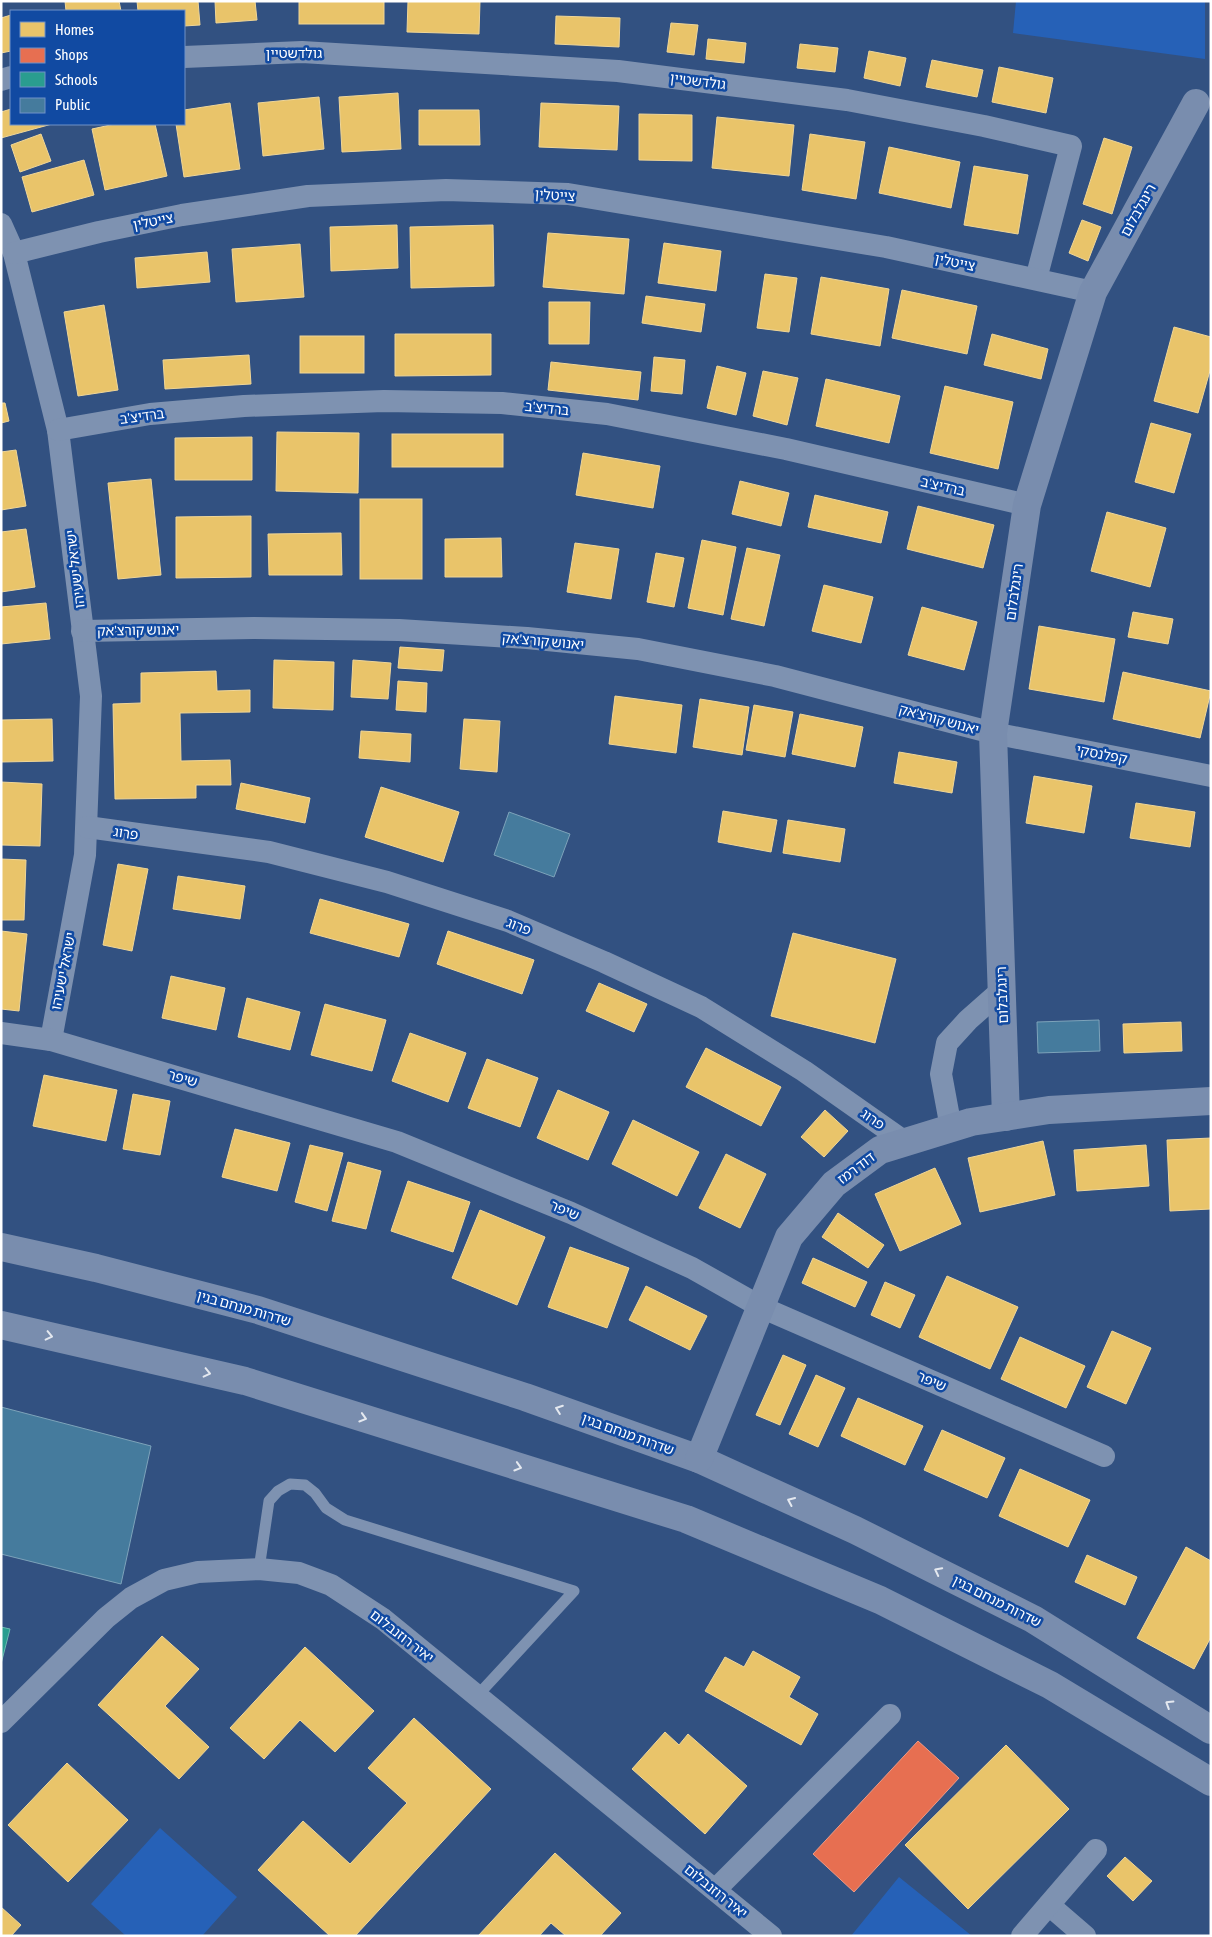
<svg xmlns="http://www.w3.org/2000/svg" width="1212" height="1937" font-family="'Asap Condensed','Noto Sans Hebrew',sans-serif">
<rect width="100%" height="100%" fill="#325181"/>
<g fill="#2661b7">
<polygon points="1016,1 1205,1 1205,59 1013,33"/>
<polygon points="160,1828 237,1897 202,1936 126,1936 91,1904"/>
<polygon points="899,1877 972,1936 851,1936"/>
</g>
<g fill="#e9c46a" stroke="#f0d697">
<polygon points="65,1 119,1 121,11 66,11"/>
<polygon points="137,1 198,1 200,25 184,26 184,11 138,11"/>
<polygon points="215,1 255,1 257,20 216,23"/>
<rect x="299" y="1" width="85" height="23"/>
<polygon points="408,1 480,1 479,34 407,32"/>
<polygon points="11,15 11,51 1,53 1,18"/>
<polygon points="556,16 620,18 619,47 555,44"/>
<polygon points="671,23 698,25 694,55 667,52"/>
<polygon points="708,39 746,43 744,63 706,59"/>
<polygon points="800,44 838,48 835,72 797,68"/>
<polygon points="869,51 906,58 900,86 864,78"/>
<polygon points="932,60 983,70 977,97 926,87"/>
<polygon points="999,67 1053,78 1046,113 992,102"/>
<polygon points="398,93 401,149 342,152 339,97"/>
<polygon points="319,97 324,149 263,156 258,103"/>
<polygon points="230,103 240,169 184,177 176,124 184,124 184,110"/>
<polygon points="541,103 619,106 617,150 539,147"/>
<polygon points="11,109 11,124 52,124 1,138 1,112"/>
<polygon points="419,110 479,110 480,145 419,145"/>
<polygon points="639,114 692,115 692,161 639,160"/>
<polygon points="717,117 794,125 789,176 712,168"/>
<polygon points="115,124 155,124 167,176 105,190 92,129"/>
<polygon points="41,134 51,161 20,172 11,145"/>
<polygon points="810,134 865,142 856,199 802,190"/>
<polygon points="1104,138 1132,147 1112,214 1083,204"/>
<polygon points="889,147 960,162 951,208 879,193"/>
<polygon points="84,160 94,195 32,212 22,177"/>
<polygon points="974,166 1028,175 1018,234 964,225"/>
<polygon points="1082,220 1101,227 1088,261 1069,253"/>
<polygon points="397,225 398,268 331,271 330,227"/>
<polygon points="493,225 494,286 411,288 410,227"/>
<polygon points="548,233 629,239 624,294 543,287"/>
<polygon points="664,243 721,251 716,291 658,283"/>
<polygon points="300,244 304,297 236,302 232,249"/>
<polygon points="207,252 210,282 137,288 135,258"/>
<polygon points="765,274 797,278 789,332 757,328"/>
<polygon points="821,277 889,289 880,346 811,334"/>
<polygon points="902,290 977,306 967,354 892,338"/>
<polygon points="646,296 705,304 701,332 642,323"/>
<polygon points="549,302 590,302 589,344 549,344"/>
<polygon points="104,305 118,390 78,396 64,312"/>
<polygon points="1174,327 1211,337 1211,367 1198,413 1154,401"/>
<polygon points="395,334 491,334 491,375 395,376"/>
<polygon points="992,334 1048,349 1041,379 984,365"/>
<rect x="300" y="336" width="64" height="37"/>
<polygon points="249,355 251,384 165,389 163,360"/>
<polygon points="654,357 685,360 682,394 651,391"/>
<polygon points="551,362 641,372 638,400 548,390"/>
<polygon points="717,366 746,373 736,415 707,408"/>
<polygon points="763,371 798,378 787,425 753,416"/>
<polygon points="826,379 900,396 889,443 816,426"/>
<polygon points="945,386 1013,402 998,469 930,453"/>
<polygon points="1,403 5,403 9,421 1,423"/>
<polygon points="1151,423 1191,434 1174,493 1135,482"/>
<polygon points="277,432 359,433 358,493 276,491"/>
<rect x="392" y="434" width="111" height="33"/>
<polygon points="252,437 252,480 175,480 175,438"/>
<polygon points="16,450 26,506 1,510 1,452"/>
<polygon points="583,453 660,466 653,508 576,495"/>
<polygon points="151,479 161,575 118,579 108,483"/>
<polygon points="740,481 789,493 781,526 732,514"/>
<polygon points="815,495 888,512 881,543 808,527"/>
<rect x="360" y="499" width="62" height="80"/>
<polygon points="918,506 994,525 983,568 907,549"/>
<polygon points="1107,512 1166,528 1150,587 1091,571"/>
<polygon points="251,516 251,577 176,578 176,517"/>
<polygon points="26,529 35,587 1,592 1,532"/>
<polygon points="341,533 342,575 269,575 268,534"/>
<polygon points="501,538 502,577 445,577 445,539"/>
<polygon points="702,540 736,547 723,615 688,608"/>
<polygon points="575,543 619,549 611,599 567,592"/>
<polygon points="747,548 780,555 764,626 731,619"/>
<polygon points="656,553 684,558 674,607 647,602"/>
<polygon points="824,585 873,597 861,643 812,631"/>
<polygon points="46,603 50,639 1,644 1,607"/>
<polygon points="922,607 977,622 964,670 908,655"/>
<polygon points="1133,612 1173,619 1168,644 1128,637"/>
<polygon points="1039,626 1115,639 1104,702 1029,689"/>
<polygon points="400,647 444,650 442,671 398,668"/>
<polygon points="274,660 334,662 333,710 273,708"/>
<polygon points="353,660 391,663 388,699 351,697"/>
<polygon points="216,671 217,691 250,690 250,712 180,713 181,761 230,760 231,785 196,785 196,798 115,799 113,704 141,703 141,673"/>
<polygon points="1123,672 1211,691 1200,738 1113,719"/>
<polygon points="398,681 427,683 426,712 396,710"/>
<polygon points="615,696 682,705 676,753 609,744"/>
<polygon points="700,699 749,707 742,755 693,747"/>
<polygon points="754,705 793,712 785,757 746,750"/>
<polygon points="800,714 863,727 855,767 792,754"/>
<polygon points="52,719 53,761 1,762 1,720"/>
<polygon points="464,719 500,721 497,772 460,769"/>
<polygon points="361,731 411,734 410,762 359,758"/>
<polygon points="899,752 957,762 952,793 894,783"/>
<polygon points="1034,776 1092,786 1084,833 1026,823"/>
<polygon points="1,782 42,784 40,846 1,845"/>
<polygon points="241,783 310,798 305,823 236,809"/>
<polygon points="381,787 459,812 443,862 365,837"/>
<polygon points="1136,803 1195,812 1190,847 1130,838"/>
<polygon points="723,811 777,820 771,852 718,842"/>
<polygon points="788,820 845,829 840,862 783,853"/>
<polygon points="1,859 26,860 24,920 1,920"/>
<polygon points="118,864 148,869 132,951 103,945"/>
<polygon points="178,876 245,886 240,919 173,909"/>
<polygon points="320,899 409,924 399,957 310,933"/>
<polygon points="1,931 27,934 19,1011 1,1009"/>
<polygon points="448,931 534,960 522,994 437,964"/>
<polygon points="793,933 896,959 875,1043 771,1016"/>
<polygon points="171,976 225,988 216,1030 162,1018"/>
<polygon points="599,983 647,1004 634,1032 586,1011"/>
<polygon points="247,998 300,1012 290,1050 238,1037"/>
<polygon points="325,1004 386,1020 372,1071 311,1055"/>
<polygon points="1181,1022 1182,1051 1124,1053 1123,1024"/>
<polygon points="410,1033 466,1053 448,1102 392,1081"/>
<polygon points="706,1048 781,1087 761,1126 686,1087"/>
<polygon points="487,1059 538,1078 520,1127 468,1108"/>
<polygon points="44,1075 117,1090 106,1141 33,1126"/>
<polygon points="558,1090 609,1112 588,1160 537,1138"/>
<polygon points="133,1094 170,1101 160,1155 123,1149"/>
<polygon points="825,1110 848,1131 824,1157 801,1137"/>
<polygon points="633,1120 699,1152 677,1196 612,1164"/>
<polygon points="235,1129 290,1143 277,1191 222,1177"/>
<polygon points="1211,1138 1211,1209 1170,1211 1167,1140"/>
<polygon points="1043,1141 1055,1195 980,1212 968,1158"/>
<polygon points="310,1145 343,1153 327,1211 295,1202"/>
<polygon points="1146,1145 1149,1186 1077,1191 1074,1150"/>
<polygon points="726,1154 766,1174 740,1228 699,1208"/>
<polygon points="348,1162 381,1171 366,1229 332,1221"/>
<polygon points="935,1168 961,1224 900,1251 875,1194"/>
<polygon points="408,1181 470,1202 453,1252 391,1231"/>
<polygon points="480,1210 545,1237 517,1305 452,1278"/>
<polygon points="838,1213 884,1245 868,1268 822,1237"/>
<polygon points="570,1247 629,1268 607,1328 548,1307"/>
<polygon points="813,1258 867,1282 855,1307 802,1283"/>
<polygon points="947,1276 1018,1307 990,1369 919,1337"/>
<polygon points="885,1282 915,1295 900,1328 871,1315"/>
<polygon points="646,1286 707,1316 690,1350 629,1320"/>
<polygon points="1112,1331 1151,1348 1126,1404 1087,1387"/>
<polygon points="1020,1337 1085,1366 1066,1408 1001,1379"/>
<polygon points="783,1355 806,1365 780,1425 756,1415"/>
<polygon points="816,1375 845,1388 818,1447 789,1434"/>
<polygon points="858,1398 923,1426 905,1465 841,1436"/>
<polygon points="942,1430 1005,1458 987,1498 924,1470"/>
<polygon points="1020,1469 1090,1500 1068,1547 999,1516"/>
<polygon points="1186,1547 1211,1561 1211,1637 1194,1669 1137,1638"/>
<polygon points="1087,1555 1137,1577 1125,1605 1075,1582"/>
<polygon points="162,1636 199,1669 165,1706 209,1747 179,1779 98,1705"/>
<polygon points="305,1647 374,1711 335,1752 300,1720 264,1759 230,1728"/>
<polygon points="753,1651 800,1677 789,1697 818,1714 801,1745 705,1691 725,1657 744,1667"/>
<polygon points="414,1718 491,1789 355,1936 330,1936 258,1870 303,1821 350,1864 407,1803 368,1768"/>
<polygon points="665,1732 679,1745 688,1734 747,1786 705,1834 632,1769"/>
<polygon points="1006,1745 1069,1809 968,1909 905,1845"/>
<polygon points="67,1763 128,1820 68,1882 8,1825"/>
<polygon points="555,1853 621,1913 600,1936 566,1936 551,1923 539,1936 478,1936"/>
<polygon points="1125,1857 1152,1881 1133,1901 1107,1876"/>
<polygon points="1,1907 21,1925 11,1936 1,1936"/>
</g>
<polygon fill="#e76f51" stroke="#ee9a85" points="918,1741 959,1778 854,1892 813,1854"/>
<polygon fill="#2a9d8f" stroke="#6abab1" points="1,1627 10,1629 1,1664"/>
<g fill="#457b9d" stroke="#7da3ba">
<polygon points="509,812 570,834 554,877 494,855"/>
<polygon points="1099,1020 1100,1051 1038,1053 1037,1022"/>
<polygon points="1,1407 151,1446 121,1584 1,1554"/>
</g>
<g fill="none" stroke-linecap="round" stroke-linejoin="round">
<polyline stroke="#7e92b1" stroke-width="11" points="259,1569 269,1501 278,1491 290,1484 305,1485 315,1493 326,1508 345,1520 574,1591 477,1696"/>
<g stroke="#7e92b1" stroke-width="22">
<polyline points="184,57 302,52 618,71 847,100 984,126 1071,146 1036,279"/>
<polyline points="1,80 11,77"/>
<polyline points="1,224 14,253 58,430 91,696 85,855 51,1040"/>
<polyline points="14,253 99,232 182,215 308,196 446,190 568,194 886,247 1093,292"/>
<polyline points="58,430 150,414 244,406 384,401 502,403 607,414 786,449 1027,505"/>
<polyline points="82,631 254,628 399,630 527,638 638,649 775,676 993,733 1211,776"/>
<polyline points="87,827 269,852 387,882 508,921 604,962 701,1007 804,1071 905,1142"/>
<polyline points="1,1033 51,1040 397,1142 571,1213 692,1268 761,1307 1104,1456"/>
<polyline points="951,1128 941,1074 947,1043 968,1020 1002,990"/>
<polyline points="1,1722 106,1618 131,1598 164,1580 198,1572 259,1569 299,1573 331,1585 383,1619 771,1936"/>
<polyline points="715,1890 890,1715"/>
<polyline points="1049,1905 1085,1936"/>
<polyline points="1022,1936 1096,1850"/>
</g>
<g stroke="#798dae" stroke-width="28">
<polyline points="1006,1117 993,733 1027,505 1093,292 1196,103"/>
<polyline points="1,1247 96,1268 258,1310 525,1397 699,1459 855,1530 1033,1619 1211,1730"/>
<polyline points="1,1325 245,1381 686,1519 880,1600 1050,1685 1211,1782"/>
<polyline points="699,1459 789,1237 834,1184 880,1150 971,1122 1049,1110 1211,1101"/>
</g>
</g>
<defs><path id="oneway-chevron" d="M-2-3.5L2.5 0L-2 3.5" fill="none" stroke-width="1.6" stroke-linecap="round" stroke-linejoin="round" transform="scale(1.25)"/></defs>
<g stroke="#e4e8ef">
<use href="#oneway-chevron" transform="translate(49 1336) rotate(13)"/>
<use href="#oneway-chevron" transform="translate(207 1373) rotate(13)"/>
<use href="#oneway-chevron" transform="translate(559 1409) rotate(-160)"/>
<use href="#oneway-chevron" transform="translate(363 1418) rotate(17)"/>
<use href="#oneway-chevron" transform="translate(518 1467) rotate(17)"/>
<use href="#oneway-chevron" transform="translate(791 1501) rotate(-156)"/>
<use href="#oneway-chevron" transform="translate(938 1571) rotate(-153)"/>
<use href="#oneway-chevron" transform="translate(1169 1704) rotate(-148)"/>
</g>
<g text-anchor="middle" stroke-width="5" stroke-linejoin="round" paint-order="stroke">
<g font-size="14" fill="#fff" stroke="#114aa2">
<text x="294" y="58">גולדשטיין</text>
<text transform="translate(698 81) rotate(7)" y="5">גולדשטיין</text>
<text transform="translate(555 195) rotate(4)" y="5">צייטלין</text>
<text transform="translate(1138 210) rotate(-61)" y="5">רינגלבלום</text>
<text transform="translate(153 221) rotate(-11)" y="5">צייטלין</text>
<text transform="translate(955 262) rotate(12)" y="5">צייטלין</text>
<text transform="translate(547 408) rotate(6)" y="5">ברדיצ'ב</text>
<text transform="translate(142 416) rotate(-8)" y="5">ברדיצ'ב</text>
<text transform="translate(943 486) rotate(13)" y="5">ברדיצ'ב</text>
<text transform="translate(75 569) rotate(-97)" y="5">ישראל ישעיהו</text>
<text transform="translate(1014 592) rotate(-82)" y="5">רינגלבלום</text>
<text transform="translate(138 630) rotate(-1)" y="5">יאנוש קורצ'אק</text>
<text transform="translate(543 641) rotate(5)" y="5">יאנוש קורצ'אק</text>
<text transform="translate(939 719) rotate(15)" y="5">יאנוש קורצ'אק</text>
<text transform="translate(1102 754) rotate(11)" y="5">קפלנסקי</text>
<text transform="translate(126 833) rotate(9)" y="5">פרוג</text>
<text transform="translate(519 926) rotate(22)" y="5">פרוג</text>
<text transform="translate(63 971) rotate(-79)" y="5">ישראל ישעיהו</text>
<text transform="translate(1002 995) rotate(-92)" y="5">רינגלבלום</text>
<text transform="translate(183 1078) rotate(16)" y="5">שיפר</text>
<text transform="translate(873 1119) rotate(35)" y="5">פרוג</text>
<text transform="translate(856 1168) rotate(-37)" y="5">דוד רמז</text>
<text transform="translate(565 1210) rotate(23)" y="5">שיפר</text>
<text transform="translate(244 1308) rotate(16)" y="5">שדרות מנחם בגין</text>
<text transform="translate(932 1381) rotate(23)" y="5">שיפר</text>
<text transform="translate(628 1434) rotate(20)" y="5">שדרות מנחם בגין</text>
<text transform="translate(997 1601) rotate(27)" y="5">שדרות מנחם בגין</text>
<text transform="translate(402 1636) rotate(38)" y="5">יאיר רוזנבלום</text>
<text transform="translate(716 1891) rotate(39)" y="5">יאיר רוזנבלום</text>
</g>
</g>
<rect width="1212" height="1937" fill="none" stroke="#ffffff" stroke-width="5"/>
<rect x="10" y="10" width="175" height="115" fill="#114aa2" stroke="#7092c7"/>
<rect x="20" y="22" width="25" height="15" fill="#e9c46a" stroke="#7092c7"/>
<text x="55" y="35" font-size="15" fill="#ffffff">Homes</text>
<rect x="20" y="48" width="25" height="15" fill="#e76f51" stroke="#7092c7"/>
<text x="55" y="60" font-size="15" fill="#ffffff">Shops</text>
<rect x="20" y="72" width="25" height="15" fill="#2a9d8f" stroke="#7092c7"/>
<text x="55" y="85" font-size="15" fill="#ffffff">Schools</text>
<rect x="20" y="98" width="25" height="15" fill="#457b9d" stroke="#7092c7"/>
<text x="55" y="110" font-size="15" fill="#ffffff">Public</text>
</svg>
